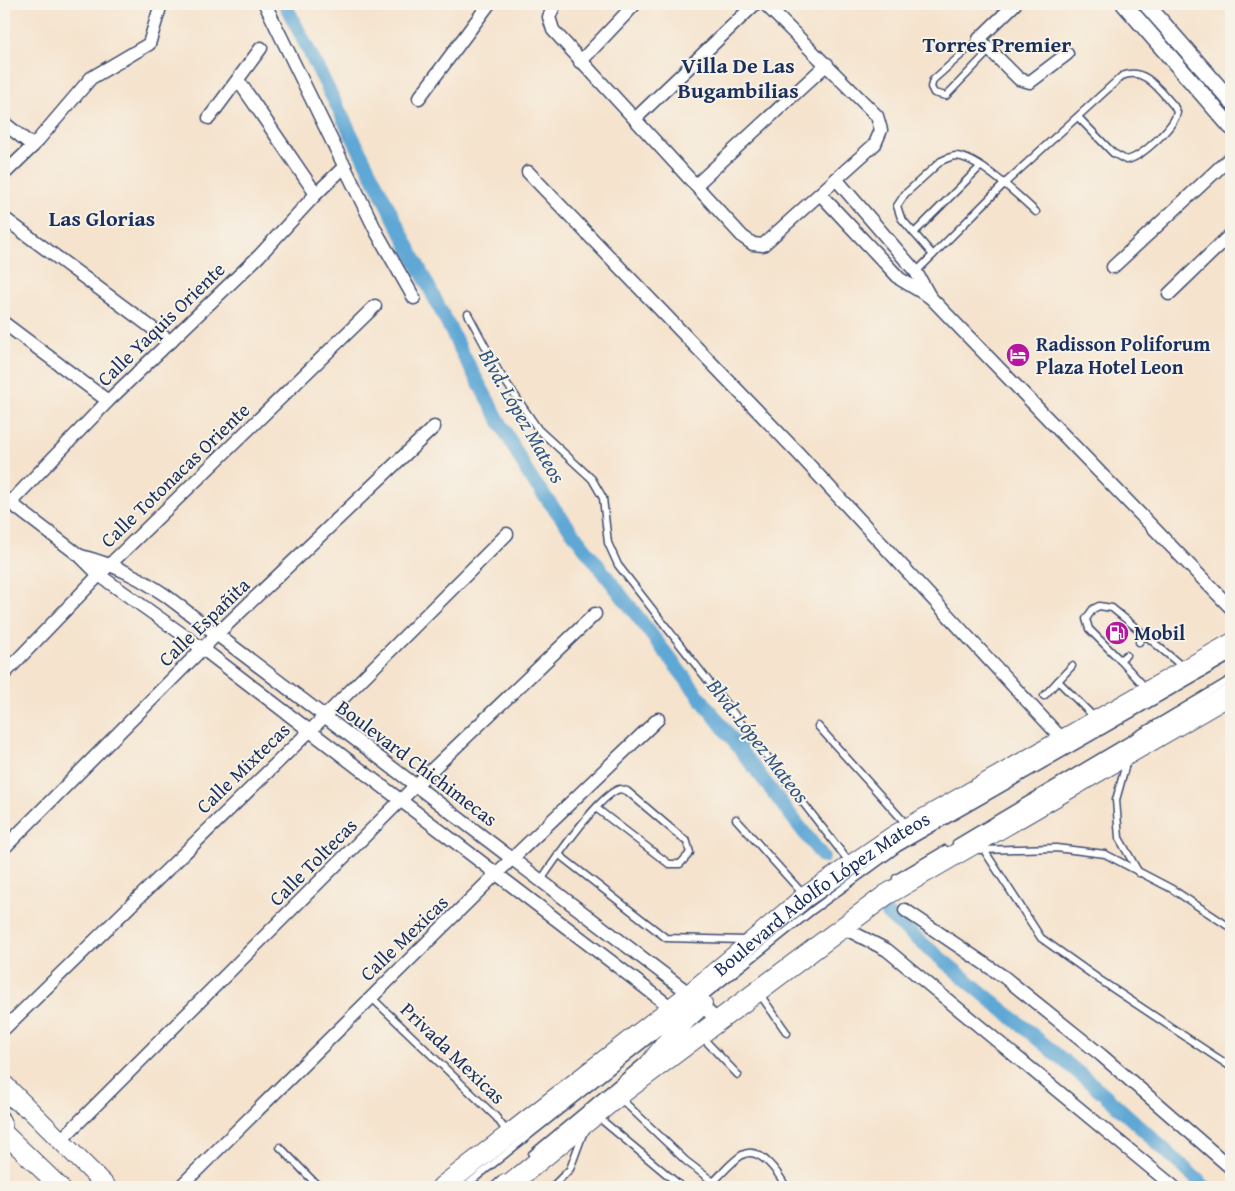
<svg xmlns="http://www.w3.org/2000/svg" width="1235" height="1191" font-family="'Gentium Book Plus',serif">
<rect width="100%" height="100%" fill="#f7f3e8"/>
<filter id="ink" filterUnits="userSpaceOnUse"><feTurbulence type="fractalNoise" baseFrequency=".02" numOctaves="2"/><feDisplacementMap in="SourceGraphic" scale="10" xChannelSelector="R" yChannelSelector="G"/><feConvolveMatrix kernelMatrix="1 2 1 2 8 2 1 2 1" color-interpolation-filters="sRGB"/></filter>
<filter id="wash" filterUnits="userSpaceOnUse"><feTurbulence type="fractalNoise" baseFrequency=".0096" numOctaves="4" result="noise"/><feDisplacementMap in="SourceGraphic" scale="20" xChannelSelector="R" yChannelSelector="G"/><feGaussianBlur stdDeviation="1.12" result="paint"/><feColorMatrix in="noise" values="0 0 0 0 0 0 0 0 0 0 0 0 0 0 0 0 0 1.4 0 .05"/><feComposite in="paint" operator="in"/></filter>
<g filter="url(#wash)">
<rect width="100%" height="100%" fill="#f5e3cd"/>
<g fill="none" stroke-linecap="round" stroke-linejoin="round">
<g stroke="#5ea7d5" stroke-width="14">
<polyline points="285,4 466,360 530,477 823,857"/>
<polyline points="887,914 1103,1093 1205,1187"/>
</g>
</g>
</g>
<g filter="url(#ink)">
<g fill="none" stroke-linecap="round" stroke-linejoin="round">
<g stroke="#3c4a6f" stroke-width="9">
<g id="service">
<polyline points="979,39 933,80 931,87 934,93 946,96 990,50"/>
<polyline points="914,233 980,167"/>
<path d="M933 255 901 218 897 206 905 194 941 161C946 159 951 156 956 156 978 157 1020 197 1036 212"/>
<path d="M916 272 1005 183 1122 76C1145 66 1160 91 1174 106L1177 112C1175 126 1141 158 1126 160L1113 153 1078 117"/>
<polyline points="468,314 499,372 538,429 592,479 603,498 608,543 618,565 850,863"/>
<polyline points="1139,642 1145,635 1184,668"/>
<polyline points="1126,655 1120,660 1147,689"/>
<polyline points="1120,660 1089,629 1086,619 1093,609 1099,606 1112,608 1145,635"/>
<polyline points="1058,681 1095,718"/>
<polyline points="1044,696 1072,666"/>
<polyline points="818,726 907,825"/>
<polyline points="1127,760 1116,800 1119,838 1139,873"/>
<polyline points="736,819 803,894"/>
<polyline points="956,843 1231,679"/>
<polyline points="980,850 1056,848 1105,854 1172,889 1231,928"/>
<polyline points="984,850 1041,938 1100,980 1231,1067"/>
<polyline points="558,854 666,938 745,940"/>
<polyline points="896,878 945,849"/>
<path d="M541 880C554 861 599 794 620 789L627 791 687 842 690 853 680 864H669L596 808"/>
<polyline points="759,993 787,1033"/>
<polyline points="371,997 496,1117 507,1132"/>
<polyline points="700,1000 813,910 898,848 1231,657"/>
<polyline points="702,1037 738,1075"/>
<polyline points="4,1099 22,1112"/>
<polyline points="621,1099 686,1161 720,1187"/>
<polyline points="4,1115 8,1123 9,1133"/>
<polyline points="598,1117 682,1187"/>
<polyline points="280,1147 319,1187"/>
<polyline points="532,1154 645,1060"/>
<path d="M713 1182C722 1174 731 1162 742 1155 760 1145 779 1174 786 1187"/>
<polyline points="464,1187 674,1020"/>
<polyline points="493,1187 503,1178"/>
<polyline points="552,1187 570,1169 584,1131"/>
</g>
</g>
<g stroke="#3c4a6f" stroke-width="15">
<g id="minor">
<polyline points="265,4 377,233 414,298"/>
<polyline points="555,4 549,17 553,30 743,237 753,244 763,245 875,144 881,130 877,116 765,4"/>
<polyline points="1015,4 979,39 1019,79 1030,82 1067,54"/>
<polyline points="580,62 635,4"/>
<polyline points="238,80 316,194"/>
<polyline points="419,98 489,4"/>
<polyline points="209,118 261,48"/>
<polyline points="635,119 755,4"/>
<polyline points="4,123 33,146"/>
<polyline points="528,172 798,453 1064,741"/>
<polyline points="4,174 33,146 91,78 149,44 161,4"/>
<polyline points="836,179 916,272 930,297 1231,608"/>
<polyline points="696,185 827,64"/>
<polyline points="820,194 900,279 930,297"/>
<polyline points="4,218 171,342"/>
<polyline points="1113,267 1231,157"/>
<polyline points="1169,294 1231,234"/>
<polyline points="4,323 108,401"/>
<polyline points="4,498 80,556 99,575 203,649 677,1012"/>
<polyline points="6,507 108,401 259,256 316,194 345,166"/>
<path d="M81 556C115 565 137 576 165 595L690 994 719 1022"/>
<polyline points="4,674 99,575 375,306"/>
<polyline points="4,848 216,635 434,427"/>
<polyline points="905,910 1004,977 1101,1055 1231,1168"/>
<polyline points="842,927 887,950 1174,1187"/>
<polyline points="4,1029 324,717 507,534"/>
<polyline points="61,1140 415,786 595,614"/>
<polyline points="180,1187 496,874 658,719"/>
</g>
</g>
<g stroke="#3c4a6f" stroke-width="18">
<g id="tertiary">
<polyline points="1124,4 1231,127"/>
<polyline points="1146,4 1231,101"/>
</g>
</g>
<g stroke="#3c4a6f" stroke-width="20">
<g id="secondary">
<polyline points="4,1084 107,1187"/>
<polyline points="4,1133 60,1187"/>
</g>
</g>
<g stroke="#3c4a6f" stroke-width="22">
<g id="primary">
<polyline points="650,1064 685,1020 702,1004"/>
<path id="s1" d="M442 1187 690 994 805 897 894 836 1231 644"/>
<polyline points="507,1187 618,1096 886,895 1231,694"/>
</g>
</g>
<use href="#service" stroke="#fff" stroke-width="6"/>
<use href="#minor" stroke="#fff" stroke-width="12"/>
<use href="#tertiary" stroke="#fff" stroke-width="15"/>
<use href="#secondary" stroke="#fff" stroke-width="18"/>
<use href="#primary" stroke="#fff" stroke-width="20"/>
</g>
</g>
<defs>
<g id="hotel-disc" transform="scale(1.25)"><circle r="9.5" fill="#b5179e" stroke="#f7f3e8"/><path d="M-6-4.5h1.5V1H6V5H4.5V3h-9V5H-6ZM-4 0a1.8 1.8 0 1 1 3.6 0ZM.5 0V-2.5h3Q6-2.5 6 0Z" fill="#fff"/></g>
<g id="fuel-disc" transform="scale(1.25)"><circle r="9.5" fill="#b5179e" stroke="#f7f3e8"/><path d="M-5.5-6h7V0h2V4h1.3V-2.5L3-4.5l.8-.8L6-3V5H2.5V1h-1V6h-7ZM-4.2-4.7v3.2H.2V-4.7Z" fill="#fff"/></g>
</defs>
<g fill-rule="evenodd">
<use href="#hotel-disc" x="1018" y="355"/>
<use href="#fuel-disc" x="1117" y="633"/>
</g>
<g text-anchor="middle" stroke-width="4" stroke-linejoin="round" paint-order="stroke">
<g font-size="20" fill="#1b2f5e" stroke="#f7f3e8">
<text transform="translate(161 324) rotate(-44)" y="7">Calle Yaquis Oriente</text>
<text transform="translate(175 475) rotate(-44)" y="7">Calle Totonacas Oriente</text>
<text transform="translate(204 622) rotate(-44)" y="7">Calle Españita</text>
<text transform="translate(417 763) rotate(37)" y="7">Boulevard Chichimecas</text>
<text transform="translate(243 768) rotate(-44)" y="7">Calle Mixtecas</text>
<text transform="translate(313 862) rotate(-45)" y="7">Calle Toltecas</text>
<text dy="7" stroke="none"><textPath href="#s1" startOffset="480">Boulevard Adolfo López Mateos</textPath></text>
<text transform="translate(404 938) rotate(-44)" y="7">Calle Mexicas</text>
<text transform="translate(453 1053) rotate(44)" y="7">Privada Mexicas</text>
</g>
<g font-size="20" font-weight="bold" fill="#1b2f5e" stroke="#f7f3e8" text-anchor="start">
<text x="1036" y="351">Radisson Poliforum<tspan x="1036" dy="23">Plaza Hotel Leon</tspan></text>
<text x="1134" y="640">Mobil</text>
</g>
<g font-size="21" font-style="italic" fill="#2f5382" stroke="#f7f3e8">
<text transform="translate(522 416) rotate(60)" y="7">Blvd. López Mateos</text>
<text transform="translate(758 741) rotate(52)" y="7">Blvd. López Mateos</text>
</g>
<g font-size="22" font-weight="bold" fill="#1b2f5e" stroke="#f7f3e8">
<text x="997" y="52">Torres Premier</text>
<text x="738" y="73">Villa De Las<tspan x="738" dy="25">Bugambilias</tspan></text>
<text x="102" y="226">Las Glorias</text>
</g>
</g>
<rect width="1235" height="1191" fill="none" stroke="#f7f3e8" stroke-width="20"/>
</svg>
